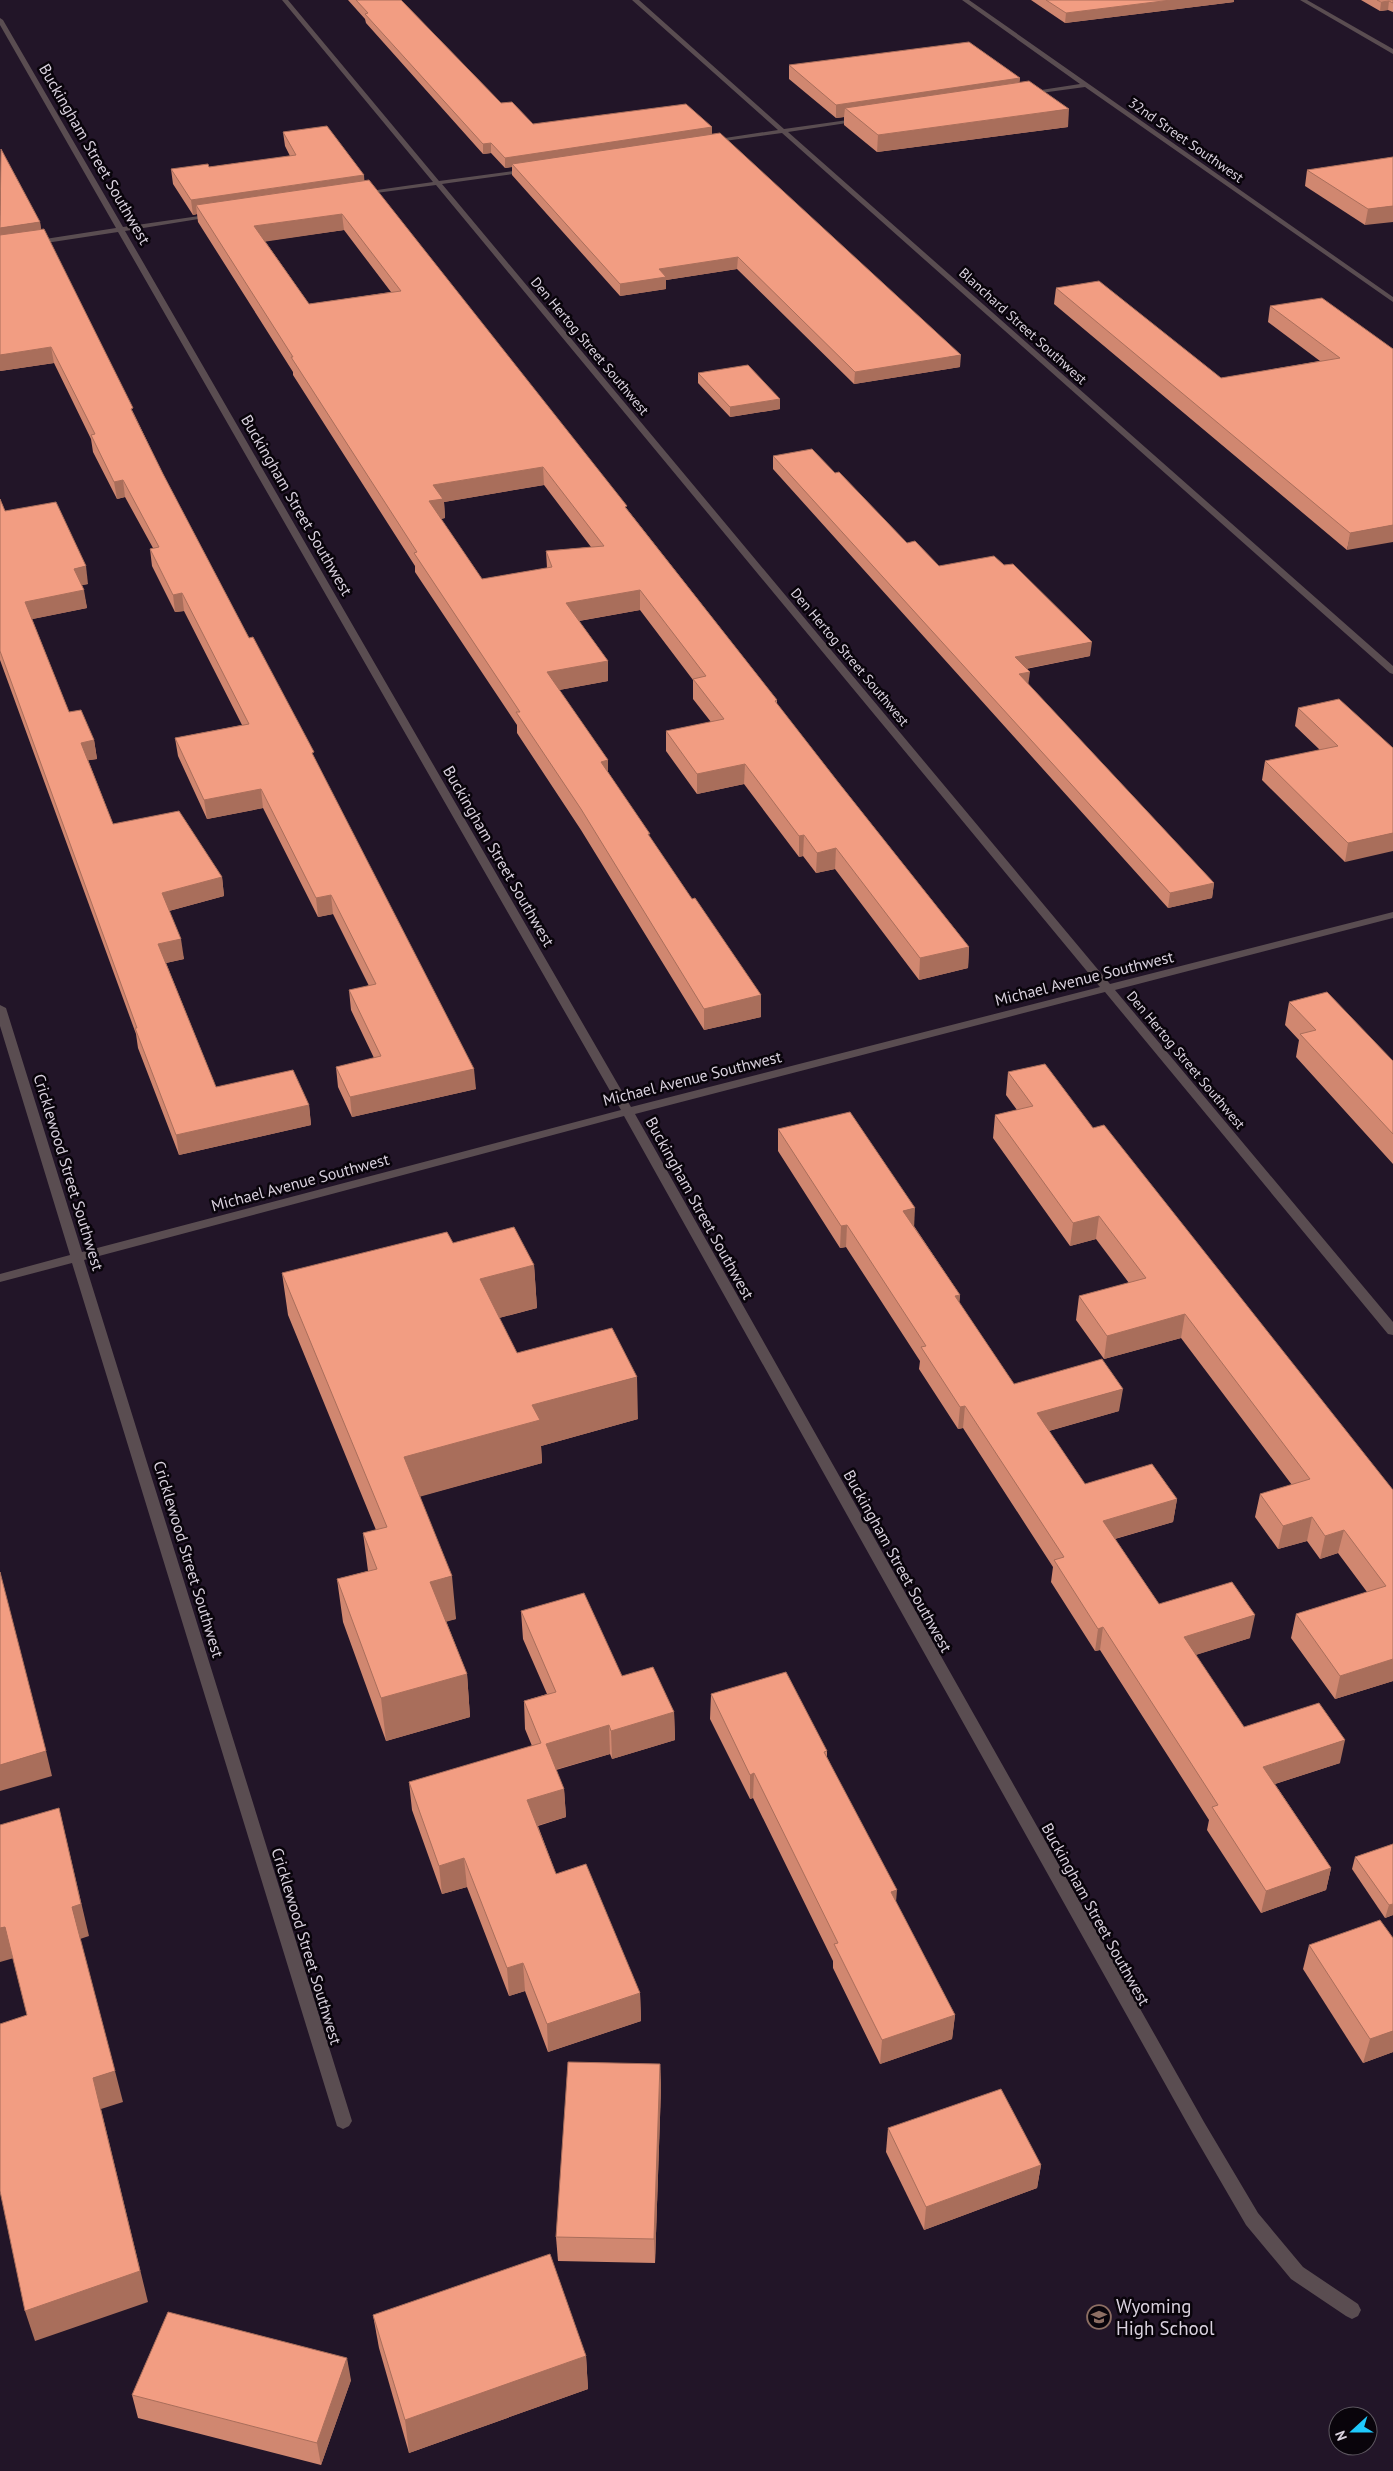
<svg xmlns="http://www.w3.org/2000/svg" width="1393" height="2471" font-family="'PT Sans',sans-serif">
<rect width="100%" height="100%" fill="#221528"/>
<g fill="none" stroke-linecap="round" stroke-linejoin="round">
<g fill="#5a4d51" fill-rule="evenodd">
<polygon points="282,0 288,0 439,181 529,169 529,171 527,172 442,184 1110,984 1393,912 1393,918 1115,990 1393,1322 1393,1335 1388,1334 1105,992 635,1114 1204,2122 1258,2213 1303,2267 1358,2304 1361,2310 1358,2316 1352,2319 1346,2316 1291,2279 1246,2225 1192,2132 624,1116 84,1260 352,2121 349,2126 343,2129 337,2126 72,1263 0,1282 0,1274 70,1255 0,1026 0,1005 6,1008 82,1252 621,1110 118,232 0,250 0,246 116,228 0,25 0,18 3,20 123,227 213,214 217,216 125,231 631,1107 1100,987 436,185 361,195 359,194 363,192 433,182"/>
<polygon points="632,0 639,0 784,129 862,118 863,119 860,121 788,132 1393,666 1393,674 1390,673 782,133 710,143 710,141 712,140 778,130"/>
<polygon points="962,0 969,0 1393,297 1393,302 1085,87 1026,95 1026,93 1028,92 1080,84"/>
<polygon points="1300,0 1307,0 1393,49 1393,54"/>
</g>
</g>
<g fill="#d08770" fill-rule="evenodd">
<polygon points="348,0 401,0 501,103 533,124 712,127 712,134 960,367 854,384 737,269 666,280 666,289 620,296 512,175 512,167 505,168 491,153 483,154 366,23 365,19"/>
<polygon points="1031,0 1234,0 1234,2 1065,23"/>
<polygon points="1361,0 1393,0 1393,12 1388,10 1380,11"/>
<polygon points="789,65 1020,78 1019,82 1068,127 877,152 844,125 844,117 836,118 789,79"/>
<path d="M283 132 364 175V181L627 509 777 700V704L838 782 969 947 968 968 919 980 835 869 816 873 803 856 799 857 744 784 697 794 666 751V731L711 722 693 699V680L640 610 579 621 608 661V681L559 690 608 760V772L650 838 692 899 761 995V1017L704 1030 581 830 517 733V725L415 572V566L293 375V372L198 222 197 214 193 215 173 184 171 169 209 167 290 156 285 146ZM344 230 391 292 309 304 265 241ZM544 485 591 547 546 551 547 568 482 579 441 519 445 518 444 502Z"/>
<polygon points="1393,157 1365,225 1305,186 1307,170"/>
<polygon points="40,222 41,230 134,414 163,474 249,638 315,759 476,1089 352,1117 338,1087 336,1067 374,1058 351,1010 349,990 369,986 333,914 318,917 263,808 207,819 178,756 175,738 242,725 184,611 175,612 152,566 150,549 153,548 125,497 117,499 93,452 91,439 54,363 0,371"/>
<polygon points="1056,288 1221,378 1320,361 1268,322 1270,306 1393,349 1347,550 1054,304"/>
<polygon points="698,373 780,399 780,409 730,417 698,383"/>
<polygon points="773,456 835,473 907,543 939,566 1090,656 1026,669 1028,684 1214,883 1212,898 1168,908 773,469"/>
<polygon points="0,499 5,511 88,584 82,585 87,608 32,619 69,712 94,740 97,759 88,760 113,824 222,877 224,896 169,911 184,959 166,963 216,1087 309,1105 311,1125 179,1155 138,1048 136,1034 0,660"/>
<polygon points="1298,708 1393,748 1345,862 1262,780 1265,761 1320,750 1295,726"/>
<polygon points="1289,1002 1393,1061 1393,1164 1296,1057 1299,1040 1285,1025"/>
<polygon points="1008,1072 1093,1128 1393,1490 1393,1681 1335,1699 1291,1638 1296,1614 1367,1592 1338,1553 1320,1559 1307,1541 1278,1549 1255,1517 1260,1494 1292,1485 1181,1338 1104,1359 1076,1320 1079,1296 1129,1283 1096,1239 1070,1246 993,1138 995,1115 1017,1110 1006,1095"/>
<polygon points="778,1129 914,1226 960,1295 959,1303 1014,1384 1119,1411 1049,1431 1085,1484 1177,1499 1173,1522 1115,1539 1159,1604 1250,1638 1195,1655 1244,1727 1340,1763 1275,1784 1331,1868 1326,1890 1261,1913 1207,1830 1209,1820 1100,1650 1095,1651 1051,1582 1053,1567 963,1428 958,1429 919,1369 920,1361 846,1247 840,1248 778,1151"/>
<polygon points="453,1243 534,1265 537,1308 499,1318 517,1353 638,1419 541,1446 542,1463 420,1496 456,1619 446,1621 467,1674 470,1717 386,1741 343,1622 337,1579 368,1571 363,1533 376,1530 288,1315 282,1273"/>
<polygon points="521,1611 622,1676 674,1712 675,1740 612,1759 610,1754 556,1770 564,1789 566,1817 538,1826 556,1874 640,1993 641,2021 548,2052 525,1991 509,1996 467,1887 442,1894 412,1810 409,1782 532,1746 525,1729 524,1701 547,1694 523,1639"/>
<polygon points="711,1694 827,1751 827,1757 896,1902 955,2015 952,2039 880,2064 833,1968 833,1961 753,1798 750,1799 710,1719"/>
<polygon points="1393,1844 1393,1915 1385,1918 1352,1869 1355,1857"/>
<polygon points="1309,1945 1393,2052 1363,2063 1303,1969"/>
<polygon points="660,2064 661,2088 655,2263 558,2261 556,2237"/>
<polygon points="888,2128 1041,2165 1037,2188 924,2230 886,2152"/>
<polygon points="373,2315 586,2356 588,2389 409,2453 379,2348"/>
<polygon points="351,2380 321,2465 138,2418 132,2395"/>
</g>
<g fill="#a96e5b">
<polygon points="1171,0 1234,0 1234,2 1065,23 1066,13"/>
<polygon points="1389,1 1388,10 1380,11 1381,2"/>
<polygon points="1020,78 1019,91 845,108 844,117 836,118 836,105"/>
<polygon points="1069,109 1068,127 877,152 878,135"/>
<polygon points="712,127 712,137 512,164 512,167 505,168 505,158"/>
<polygon points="491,143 491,153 483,154 483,144"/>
<polygon points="364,175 365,189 196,205 197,214 193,215 191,200"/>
<polygon points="1393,206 1393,222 1365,225 1368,209"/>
<polygon points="342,214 344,230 256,243 254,226"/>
<polygon points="40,222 42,238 0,244 0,228"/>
<polygon points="738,257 737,269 666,280 666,289 620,296 620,284 659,269"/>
<polygon points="51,347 54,363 0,371 0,355"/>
<polygon points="961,355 960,367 854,384 855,372"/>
<polygon points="780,399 780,409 730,417 730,407"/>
<polygon points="543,467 544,485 444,502 445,518 431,520 429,501 433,485"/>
<polygon points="123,480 125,497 117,499 114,482"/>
<polygon points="1393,525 1393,542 1347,550 1350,533"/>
<polygon points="86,566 88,584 77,586 74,569"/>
<polygon points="84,590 87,608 28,620 25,602"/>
<polygon points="640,590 640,610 567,623 566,603"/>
<polygon points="182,593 184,611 175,612 173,595"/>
<polygon points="1092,642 1090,656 1014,671 1015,657"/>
<polygon points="608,661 608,681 548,692 547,672"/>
<polygon points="1030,672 1028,686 1019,674"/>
<polygon points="94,740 97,759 84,761 81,743"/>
<polygon points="608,760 608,781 601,762"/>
<polygon points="745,764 744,784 697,794 697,774"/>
<polygon points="261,789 263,808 207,819 204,800"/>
<polygon points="1393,833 1393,851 1345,862 1348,843"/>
<polygon points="804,835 803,856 799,857 799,836"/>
<polygon points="836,848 835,869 816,873 817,853"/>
<polygon points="222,877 224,896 165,912 162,893"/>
<polygon points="1214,883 1212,898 1168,908 1170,893"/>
<polygon points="331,895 333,914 318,917 316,898"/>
<polygon points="181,939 184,959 161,964 158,944"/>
<polygon points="969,947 968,968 919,980 920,958"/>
<polygon points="761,995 761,1017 704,1030 704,1009"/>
<polygon points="474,1069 476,1089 352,1117 350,1097"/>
<polygon points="309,1105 311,1125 179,1155 176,1135"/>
<polygon points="915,1208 914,1229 903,1211"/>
<polygon points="1099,1216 1096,1239 1070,1246 1073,1223"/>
<polygon points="847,1225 846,1247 840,1248 841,1226"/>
<polygon points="534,1265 537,1308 483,1322 480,1279"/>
<polygon points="960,1295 958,1317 955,1296"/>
<polygon points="1185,1314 1181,1338 1104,1359 1107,1336"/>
<polygon points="637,1377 638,1419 541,1446 542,1463 408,1500 404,1457 532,1405"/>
<polygon points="1123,1389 1119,1411 1034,1435 1037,1413"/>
<polygon points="965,1406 963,1428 958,1429 960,1407"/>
<polygon points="1177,1499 1173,1522 1100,1543 1103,1521"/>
<polygon points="1312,1517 1307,1541 1278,1549 1283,1526"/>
<polygon points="1344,1530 1338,1553 1320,1559 1325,1536"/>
<polygon points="452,1576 456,1619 435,1625 430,1582"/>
<polygon points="1255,1615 1250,1638 1180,1660 1184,1637"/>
<polygon points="1103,1627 1100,1650 1095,1651 1098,1629"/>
<polygon points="1393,1659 1393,1681 1335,1699 1340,1676"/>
<polygon points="467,1674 470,1717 386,1741 381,1698"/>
<polygon points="674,1712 675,1740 612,1759 611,1731"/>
<polygon points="609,1725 610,1754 547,1772 546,1744"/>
<polygon points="1345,1740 1340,1763 1259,1789 1263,1767"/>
<polygon points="46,1751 52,1776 0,1791 0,1765"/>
<polygon points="754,1773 753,1798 750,1799 750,1775"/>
<polygon points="564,1789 566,1817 529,1828 527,1800"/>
<polygon points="59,1808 89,1936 80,1939 72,1907"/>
<polygon points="464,1858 467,1887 442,1894 439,1866"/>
<polygon points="1331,1868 1326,1890 1261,1913 1266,1891"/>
<polygon points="897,1890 895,1915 891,1892"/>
<polygon points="1393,1904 1393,1915 1385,1918 1389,1905"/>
<polygon points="5,1927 14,1958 0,1962 0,1928"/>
<polygon points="523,1963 525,1991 509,1996 507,1968"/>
<polygon points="640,1993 641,2021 548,2052 547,2024"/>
<polygon points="955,2015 952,2039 880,2064 882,2040"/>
<polygon points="1393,2031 1393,2052 1363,2063 1370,2039"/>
<polygon points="660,2064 661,2088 655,2263 654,2239"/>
<polygon points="115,2071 123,2102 101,2109 148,2302 35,2341 25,2311 93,2078"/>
<polygon points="1041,2165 1037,2188 924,2230 926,2207"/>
<polygon points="586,2356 588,2389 409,2453 405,2420"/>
<polygon points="347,2358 351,2380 321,2465 317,2443"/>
</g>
<g fill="#f29d82" stroke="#a96e5b" fill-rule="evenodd">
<polygon points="356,0 401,0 501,103 512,102 533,124 686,104 712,127 505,158 491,143 483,144 365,14 368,13"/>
<polygon points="1046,0 1171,0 1066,13"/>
<polygon points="1377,0 1393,0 1393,3 1389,1 1381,2"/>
<polygon points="969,42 1020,78 836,105 789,65"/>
<polygon points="1029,81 1069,109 878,135 845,108"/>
<polygon points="327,126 364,175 191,200 171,169 208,164 209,167 296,155 283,132"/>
<polygon points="720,133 961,355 855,372 738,257 659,269 666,277 620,284 512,164"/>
<polygon points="1,149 40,222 0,228"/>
<polygon points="1393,157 1393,206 1368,209 1307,170"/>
<path d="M369 180 627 506 625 507 777 700 775 701 838 782 969 947 920 958 836 848 817 853 804 835 799 836 745 764 697 774 666 731 724 719 693 679 706 676 640 590 566 603 608 661 547 672 608 760 601 762 650 834H648L692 899 695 898 761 995 704 1009 581 809 516 712H520L414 553 417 552 291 357H293L196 205ZM342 214 401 291 309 304 254 226ZM543 467 604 546 546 551 552 567 482 579 429 501 443 499 433 485Z"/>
<polygon points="44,229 133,408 131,409 163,474 249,638 253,637 314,752 312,753 474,1069 350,1097 336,1067 381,1056 349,990 376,984 331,895 316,898 261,789 204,800 175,738 249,724 182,593 173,595 150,549 159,547 123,480 114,482 91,435 95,434 51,347 0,355 0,235"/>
<polygon points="1099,281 1221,378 1340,358 1270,306 1322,298 1393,349 1393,525 1350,533 1056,288"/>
<polygon points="748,365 780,399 730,407 698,373"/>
<polygon points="812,449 835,473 839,472 907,543 915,541 939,566 994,556 1004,565 1013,564 1092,642 1015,657 1030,672 1019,674 1214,883 1170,893 773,456"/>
<polygon points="0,499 5,511 56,502 86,566 74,569 84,590 25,602 69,712 81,710 94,740 81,743 113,824 179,811 222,877 162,893 181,939 158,944 216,1087 293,1070 309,1105 176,1135 135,1028 137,1028 0,651"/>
<polygon points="1339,699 1393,748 1393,833 1348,843 1265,761 1338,746 1298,708"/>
<polygon points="1327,992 1393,1061 1393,1134 1300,1034 1316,1030 1289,1002"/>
<polygon points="1045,1064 1093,1128 1104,1125 1393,1490 1393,1659 1340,1676 1296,1614 1386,1586 1344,1530 1325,1536 1312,1517 1283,1526 1260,1494 1310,1479 1185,1314 1107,1336 1079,1296 1146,1278 1099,1216 1073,1223 995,1115 1033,1106 1008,1072"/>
<polygon points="850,1112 915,1208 903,1211 960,1295 955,1296 1014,1384 1102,1359 1123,1389 1037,1413 1085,1484 1152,1464 1177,1499 1103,1521 1159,1604 1232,1582 1255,1615 1184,1637 1244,1727 1319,1703 1345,1740 1263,1767 1331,1868 1266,1891 1212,1807 1218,1805 1103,1627 1098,1629 1054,1560 1064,1557 965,1406 960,1407 921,1347 926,1346 847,1225 841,1226 778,1129"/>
<polygon points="514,1227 534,1265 480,1279 517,1353 612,1328 637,1377 532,1405 540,1420 404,1457 452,1576 430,1582 467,1674 381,1698 337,1579 377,1569 363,1533 387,1527 282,1273 447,1232 453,1243"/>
<polygon points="0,1572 46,1751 0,1765"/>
<polygon points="584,1593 622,1676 653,1667 674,1712 611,1731 609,1725 546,1744 564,1789 527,1800 556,1874 586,1864 640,1993 547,2024 523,1963 507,1968 464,1858 439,1866 409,1782 541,1743 524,1701 556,1692 521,1611"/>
<polygon points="786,1672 827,1751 824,1752 897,1890 891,1892 955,2015 882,2040 834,1944 838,1943 754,1773 750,1775 711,1694"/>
<polygon points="59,1808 81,1904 72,1907 115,2071 93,2078 140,2271 25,2311 0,2191 0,2024 27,2015 5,1927 0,1928 0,1825"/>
<polygon points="1393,1844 1393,1904 1389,1905 1355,1857"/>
<polygon points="1380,1920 1393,1938 1393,2031 1370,2039 1309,1945"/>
<polygon points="568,2062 660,2064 654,2239 556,2237"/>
<polygon points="1001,2089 1041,2165 926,2207 888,2128"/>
<polygon points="550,2254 586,2356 405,2420 373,2315"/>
<polygon points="168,2312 347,2358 317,2443 132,2395"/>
</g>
<defs>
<g id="school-ring" transform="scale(1.25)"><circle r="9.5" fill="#09040b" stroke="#8d6e63" stroke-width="1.5"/><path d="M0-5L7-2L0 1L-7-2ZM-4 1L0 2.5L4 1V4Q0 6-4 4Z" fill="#8d6e63"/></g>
</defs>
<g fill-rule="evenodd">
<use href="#school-ring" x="1099" y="2317"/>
</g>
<g text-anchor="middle" stroke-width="5" stroke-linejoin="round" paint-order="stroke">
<g font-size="14" fill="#d9d1de" stroke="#09040b">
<text transform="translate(1186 140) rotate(35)" y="5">32nd Street Southwest</text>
<text transform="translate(1023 326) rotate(42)" y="5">Blanchard Street Southwest</text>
<text transform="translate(590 346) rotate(50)" y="5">Den Hertog Street Southwest</text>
<text transform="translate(850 657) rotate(50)" y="5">Den Hertog Street Southwest</text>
<text transform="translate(1186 1060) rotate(50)" y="5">Den Hertog Street Southwest</text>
</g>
<g font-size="16" fill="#d9d1de" stroke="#09040b">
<text transform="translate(95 154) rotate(60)" y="6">Buckingham Street Southwest</text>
<text transform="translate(297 505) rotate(60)" y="6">Buckingham Street Southwest</text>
<text transform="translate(499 856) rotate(60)" y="6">Buckingham Street Southwest</text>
<text transform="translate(1084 978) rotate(-14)" y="6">Michael Avenue Southwest</text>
<text transform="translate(692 1078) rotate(-14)" y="6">Michael Avenue Southwest</text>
<text transform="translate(69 1172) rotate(73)" y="6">Cricklewood Street Southwest</text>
<text transform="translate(300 1182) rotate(-15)" y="6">Michael Avenue Southwest</text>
<text transform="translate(700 1208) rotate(61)" y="6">Buckingham Street Southwest</text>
<text transform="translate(189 1559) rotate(73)" y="6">Cricklewood Street Southwest</text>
<text transform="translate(898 1561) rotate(61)" y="6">Buckingham Street Southwest</text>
<text transform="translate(1096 1914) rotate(61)" y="6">Buckingham Street Southwest</text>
<text transform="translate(307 1946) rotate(73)" y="6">Cricklewood Street Southwest</text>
</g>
<g font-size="19" fill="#d9d1de" stroke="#09040b" text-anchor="start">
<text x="1116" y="2313">Wyoming<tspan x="1116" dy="22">High School</tspan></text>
</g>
</g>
<g transform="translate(1353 2431) rotate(249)"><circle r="24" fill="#09040b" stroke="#5c565f"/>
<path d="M0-4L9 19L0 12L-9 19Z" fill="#1fc9fd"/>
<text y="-8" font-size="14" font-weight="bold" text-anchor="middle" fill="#d9d1de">N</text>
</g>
</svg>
